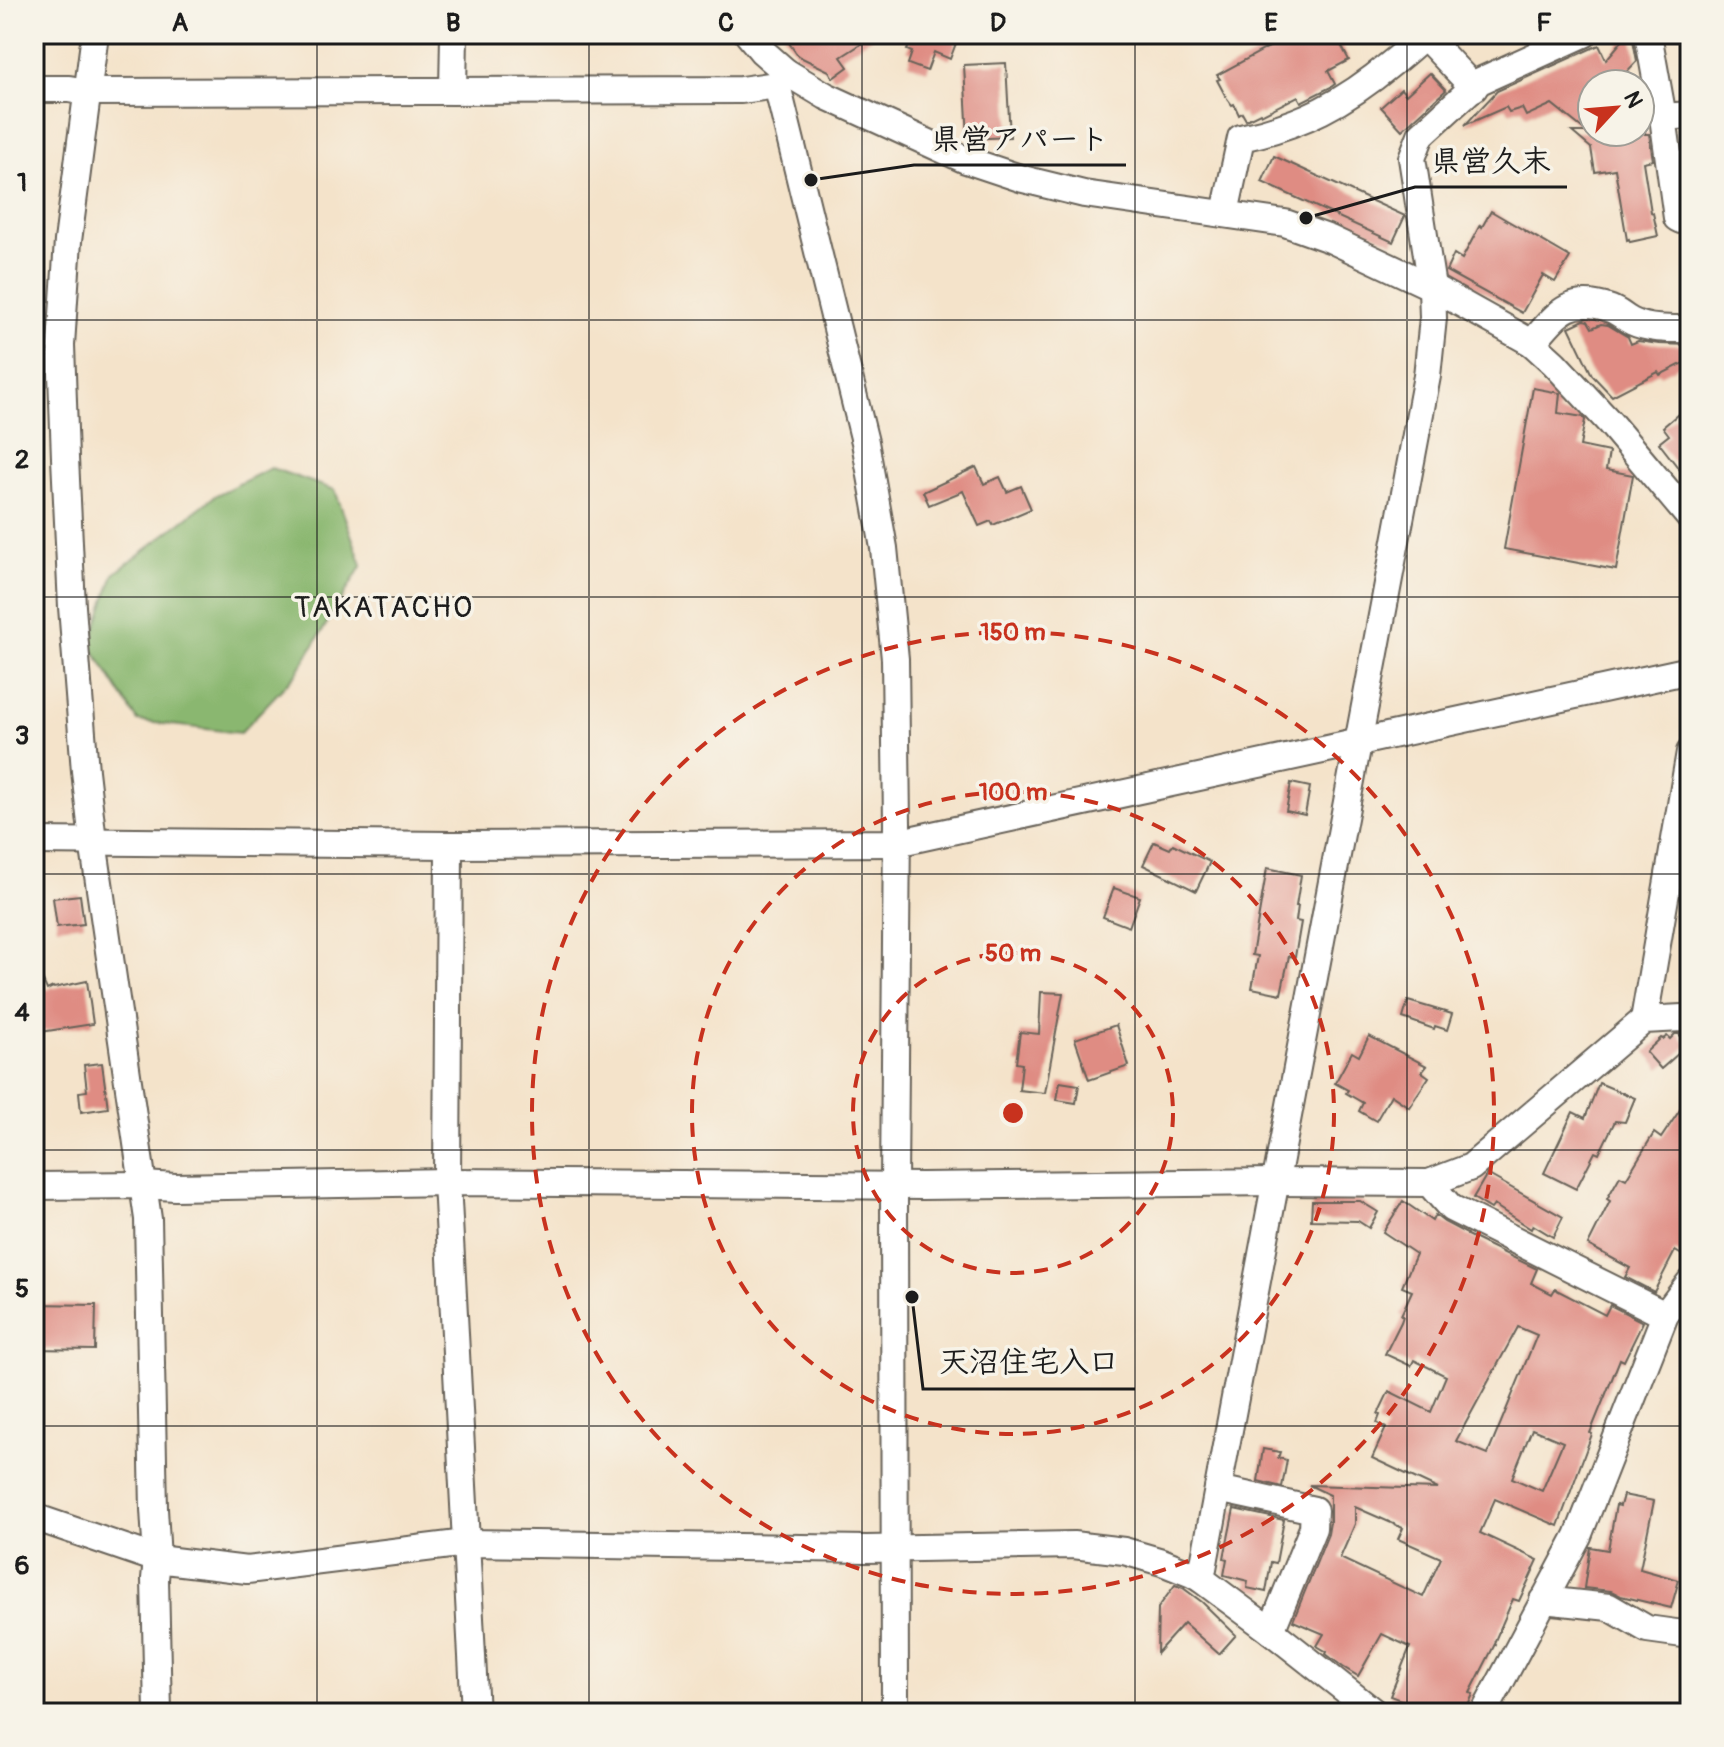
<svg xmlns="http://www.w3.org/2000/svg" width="1724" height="1747" font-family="Pangolin,'Klee One',sans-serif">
<rect width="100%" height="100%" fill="#f7f3e8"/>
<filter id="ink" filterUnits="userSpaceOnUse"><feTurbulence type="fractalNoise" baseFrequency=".0125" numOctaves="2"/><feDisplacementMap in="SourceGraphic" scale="16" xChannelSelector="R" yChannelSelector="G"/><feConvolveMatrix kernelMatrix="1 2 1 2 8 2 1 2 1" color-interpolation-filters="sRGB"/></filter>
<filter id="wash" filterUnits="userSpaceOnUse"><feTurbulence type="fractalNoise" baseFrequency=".006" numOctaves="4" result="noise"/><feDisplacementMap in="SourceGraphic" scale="32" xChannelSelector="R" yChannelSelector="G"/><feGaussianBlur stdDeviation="1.8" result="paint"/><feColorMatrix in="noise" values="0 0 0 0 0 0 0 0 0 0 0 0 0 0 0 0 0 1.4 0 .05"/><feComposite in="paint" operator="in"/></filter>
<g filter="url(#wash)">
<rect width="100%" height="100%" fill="#f4e3ca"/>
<polygon fill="#8ab76f" stroke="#536a46" stroke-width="2" points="271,468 335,490 362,565 297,673 240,733 138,721 90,645 114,574 216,495"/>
<g id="blocks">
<g fill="#df8c83" fill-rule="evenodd">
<polygon points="783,34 877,34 841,57 848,67 833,78 829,71 798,56"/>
<polygon points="891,34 948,34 958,38 950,59 934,52 927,71 908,64 912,52 907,50 910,43"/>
<polygon points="1293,34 1335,34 1349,60 1328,71 1335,84 1331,87 1301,102 1298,96 1261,115 1260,113 1246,120 1242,113 1239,115 1234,104 1232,105 1226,97 1217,80 1220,79 1217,75"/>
<polygon points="1627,35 1633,40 1637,61 1615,84 1592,84 1592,132 1645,132 1645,134 1649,134 1653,160 1643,162 1651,212 1653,213 1658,236 1630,242 1629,239 1627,240 1615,169 1595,172 1591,148 1572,132 1587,132 1552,104 1526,116 1522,108 1509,112 1506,107 1465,125 1497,91 1599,45 1606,60"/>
<polygon points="1006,63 1010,137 968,139 964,65"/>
<polygon points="1430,73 1446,90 1402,130 1381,107 1401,89 1406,95"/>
<polygon points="1274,156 1405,216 1393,242 1262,182"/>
<polygon points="1491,211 1570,257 1555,282 1543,275 1522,313 1446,271 1454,254 1462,259 1480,225 1482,227"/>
<polygon points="1584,320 1588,321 1592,328 1601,324 1608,325 1628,337 1631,344 1638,341 1659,344 1690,345 1690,360 1660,375 1658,372 1612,396 1592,375 1569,327"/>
<polygon points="1533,388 1560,393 1558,413 1583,417 1585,420 1580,446 1609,452 1606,470 1633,475 1616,570 1504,549"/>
<polygon points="1690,404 1690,483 1659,443 1669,435 1663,427"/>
<polygon points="976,467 984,484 1000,477 1007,492 1021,486 1031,509 993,525 991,521 979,526 963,491 929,505 923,492"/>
<polygon points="1291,783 1310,787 1305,815 1286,811"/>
<polygon points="1154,842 1170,849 1173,844 1210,862 1196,891 1143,865"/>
<polygon points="1267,868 1301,875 1296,906 1298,906 1296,921 1301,922 1295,957 1289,956 1281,994 1252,988 1258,956 1252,955"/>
<polygon points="1114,888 1140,897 1129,927 1103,917"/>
<polygon points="80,895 84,924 57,927 53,898"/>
<polygon points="34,960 47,990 53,987 54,988 87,981 93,1024 34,1033"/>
<polygon points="1041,992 1063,993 1045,1093 1019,1090 1022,1064 1016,1063 1020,1032 1039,1034"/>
<polygon points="1408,1001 1452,1014 1447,1030 1435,1026 1434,1029 1403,1018"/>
<polygon points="1116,1025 1129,1066 1089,1080 1075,1039"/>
<polygon points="1675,1034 1679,1034 1688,1045 1661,1069 1646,1052 1661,1038 1663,1039 1667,1036 1670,1039"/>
<polygon points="1369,1036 1427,1066 1422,1072 1429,1077 1409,1107 1391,1095 1376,1121 1359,1111 1363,1103 1346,1093 1348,1090 1335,1083 1352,1052 1359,1056"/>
<polygon points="102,1063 108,1108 81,1112 79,1092 87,1091 84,1065"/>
<polygon points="1060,1082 1079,1085 1076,1103 1057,1100"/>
<polygon points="1599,1083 1635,1098 1625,1122 1615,1121 1599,1154 1595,1152 1576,1189 1544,1173 1573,1112 1585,1118"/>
<polygon points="1690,1095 1690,1242 1682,1255 1675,1251 1654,1292 1625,1277 1630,1268 1588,1245 1610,1201 1607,1199 1620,1176 1626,1179 1654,1133 1661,1138"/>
<polygon points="1487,1174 1563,1217 1553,1237 1533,1225 1531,1229 1494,1205 1491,1209 1473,1198"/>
<polygon points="1312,1201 1360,1201 1378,1212 1369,1228 1358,1221 1311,1220"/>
<path d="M1403 1201 1432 1221 1435 1215 1444 1222 1467 1234V1235L1537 1269 1531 1283 1552 1294 1555 1289 1605 1315 1610 1305 1643 1322 1624 1361 1620 1359 1590 1433 1592 1434 1558 1526 1495 1499 1480 1533 1538 1560 1519 1601 1513 1599 1494 1643 1495 1644 1470 1693 1473 1694 1465 1713H1435L1390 1696 1410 1647 1382 1634 1358 1676 1343 1667 1326 1654 1327 1652 1317 1646 1324 1634 1293 1621 1328 1534 1330 1522V1495L1309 1485 1438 1489 1372 1458 1386 1428 1377 1423 1380 1415 1378 1414 1389 1391 1431 1412 1446 1376 1414 1360 1411 1366 1385 1354 1401 1322 1403 1316 1401 1315 1412 1291 1402 1287 1416 1254 1383 1232ZM1518 1327 1537 1335 1488 1454 1456 1441ZM1532 1429 1563 1442 1542 1491 1512 1478ZM1355 1507 1403 1528 1398 1539 1441 1558 1423 1597 1340 1558 1355 1524Z"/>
<polygon points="34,1304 96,1305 95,1350 34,1349"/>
<polygon points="1263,1449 1280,1452 1278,1458 1287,1460 1282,1487 1258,1481"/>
<polygon points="1623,1495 1654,1501 1640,1569 1679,1580 1671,1608 1621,1596 1611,1591 1584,1588 1590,1547 1608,1550 1616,1505 1620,1506"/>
<polygon points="1234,1509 1284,1520 1276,1563 1271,1562 1266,1592 1247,1588 1248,1581 1224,1575 1227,1559 1224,1558"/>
<polygon points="1175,1585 1183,1588 1202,1602 1236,1635 1219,1654 1184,1623 1157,1653 1158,1608"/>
</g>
</g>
</g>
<g filter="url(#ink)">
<use href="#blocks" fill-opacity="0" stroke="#686259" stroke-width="2"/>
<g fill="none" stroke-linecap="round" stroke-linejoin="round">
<g stroke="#686259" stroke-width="30">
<g id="minor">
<polyline points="95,34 68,241 61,345 65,458 72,607 85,771 93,841 148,1219 154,1509 157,1559 155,1579 158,1713"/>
<polyline points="748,34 762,51 786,72 826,96 966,160 1023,179 1084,194 1285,223 1330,239 1432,287 1532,343 1554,363 1610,423 1690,518"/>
<polyline points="1648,34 1663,117 1677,218 1681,220 1690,220"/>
<polyline points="1424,35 1474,88"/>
<polyline points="786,72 777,85 865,442 884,548 895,659 897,823 894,1185 895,1713"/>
<polyline points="34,89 69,89 87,92 741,90 777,85"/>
<polyline points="453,91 454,34"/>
<polyline points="1663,117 1690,115"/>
<path d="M1225 213 1241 138C1302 125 1344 103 1392 63 1403 54 1415 45 1425 34"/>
<path d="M1532 343C1557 314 1569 294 1611 309 1619 312 1626 319 1633 322 1650 330 1672 329 1690 329"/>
<polyline points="34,841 449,845 896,843 1690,670"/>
<polyline points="449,845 447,1182 475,1713"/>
<polyline points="1644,1020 1690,752"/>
<polyline points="1429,1183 1451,1208 1665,1315"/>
<polyline points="34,1186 144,1185 175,1187 447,1182 922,1186 1276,1182 1429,1183 1471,1167 1644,1020 1682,1018 1690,1021"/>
<polyline points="1218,1489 1314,1510 1313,1528 1271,1631"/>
<polyline points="34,1517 157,1559 247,1570 466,1543 867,1549 1073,1545 1124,1551 1162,1562 1192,1574 1201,1579 1271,1631 1375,1713"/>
<polyline points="1201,1579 1427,376 1433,318 1432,287 1412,158 1421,135 1480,81 1584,34"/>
<polyline points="1543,1600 1609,1607 1647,1629 1690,1635"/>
<polyline points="1484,1713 1578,1536 1665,1315 1690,1282"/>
</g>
</g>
<use href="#minor" stroke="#fff" stroke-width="26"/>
</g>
</g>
<path fill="none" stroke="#1c1c1c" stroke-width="2" stroke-opacity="0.55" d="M317 34V1713M589 34V1713M862 34V1713M1135 34V1713M1407 34V1713M34 320H1690M34 597H1690M34 874H1690M34 1150H1690M34 1426H1690"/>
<g fill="none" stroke="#c8321e" stroke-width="4" stroke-dasharray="14 10">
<circle cx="1013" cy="1113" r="160"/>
<circle cx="1013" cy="1113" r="321"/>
<circle cx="1013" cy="1113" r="481"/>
</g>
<g text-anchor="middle" stroke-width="7" stroke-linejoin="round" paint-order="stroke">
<g font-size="30" letter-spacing="2" fill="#1c1c1c" stroke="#f7f3e8">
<text x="384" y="617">TAKATACHO</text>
</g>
</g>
<circle cx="1013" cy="1113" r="12" fill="#c8321e" stroke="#f7f3e8" stroke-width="4"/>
<g font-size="24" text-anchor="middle" font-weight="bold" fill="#c8321e" stroke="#f7f3e8" stroke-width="7" stroke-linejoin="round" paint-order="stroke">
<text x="1013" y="640">150 m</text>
<text x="1013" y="800">100 m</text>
<text x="1013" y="961">50 m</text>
</g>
<path fill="none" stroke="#1c1c1c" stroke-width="3" d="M811 180L914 165H1126M1306 218L1415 187H1567M912 1297L923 1389H1135"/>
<g fill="#1c1c1c" stroke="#f7f3e8" stroke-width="3">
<circle cx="811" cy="180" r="8"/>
<circle cx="1306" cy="218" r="8"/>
<circle cx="912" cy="1297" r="8"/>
</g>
<g font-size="30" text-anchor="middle" font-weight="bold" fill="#1c1c1c" stroke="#f7f3e8" stroke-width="7" stroke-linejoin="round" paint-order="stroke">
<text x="1020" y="149">県営アパート</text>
<text x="1491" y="171">県営久末</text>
<text x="1029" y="1372">天沼住宅入口</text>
</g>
<rect width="1724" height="1747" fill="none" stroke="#f7f3e8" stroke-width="88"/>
<g transform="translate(1616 108) rotate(64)"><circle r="38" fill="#f7f3e8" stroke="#9f9d96" stroke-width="2"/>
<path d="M0-6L14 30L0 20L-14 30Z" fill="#c8321e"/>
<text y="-12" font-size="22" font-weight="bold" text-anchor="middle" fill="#1c1c1c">N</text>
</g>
<rect x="44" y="44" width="1636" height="1659" fill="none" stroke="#1c1c1c" stroke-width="3"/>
<g font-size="26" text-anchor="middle" font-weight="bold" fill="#1c1c1c">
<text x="180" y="31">A</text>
<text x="453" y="31">B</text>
<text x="726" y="31">C</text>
<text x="998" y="31">D</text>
<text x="1271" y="31">E</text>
<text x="1544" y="31">F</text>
<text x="22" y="191">1</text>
<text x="22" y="468">2</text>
<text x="22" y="744">3</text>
<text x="22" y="1021">4</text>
<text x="22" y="1297">5</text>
<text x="22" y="1574">6</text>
</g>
</svg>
